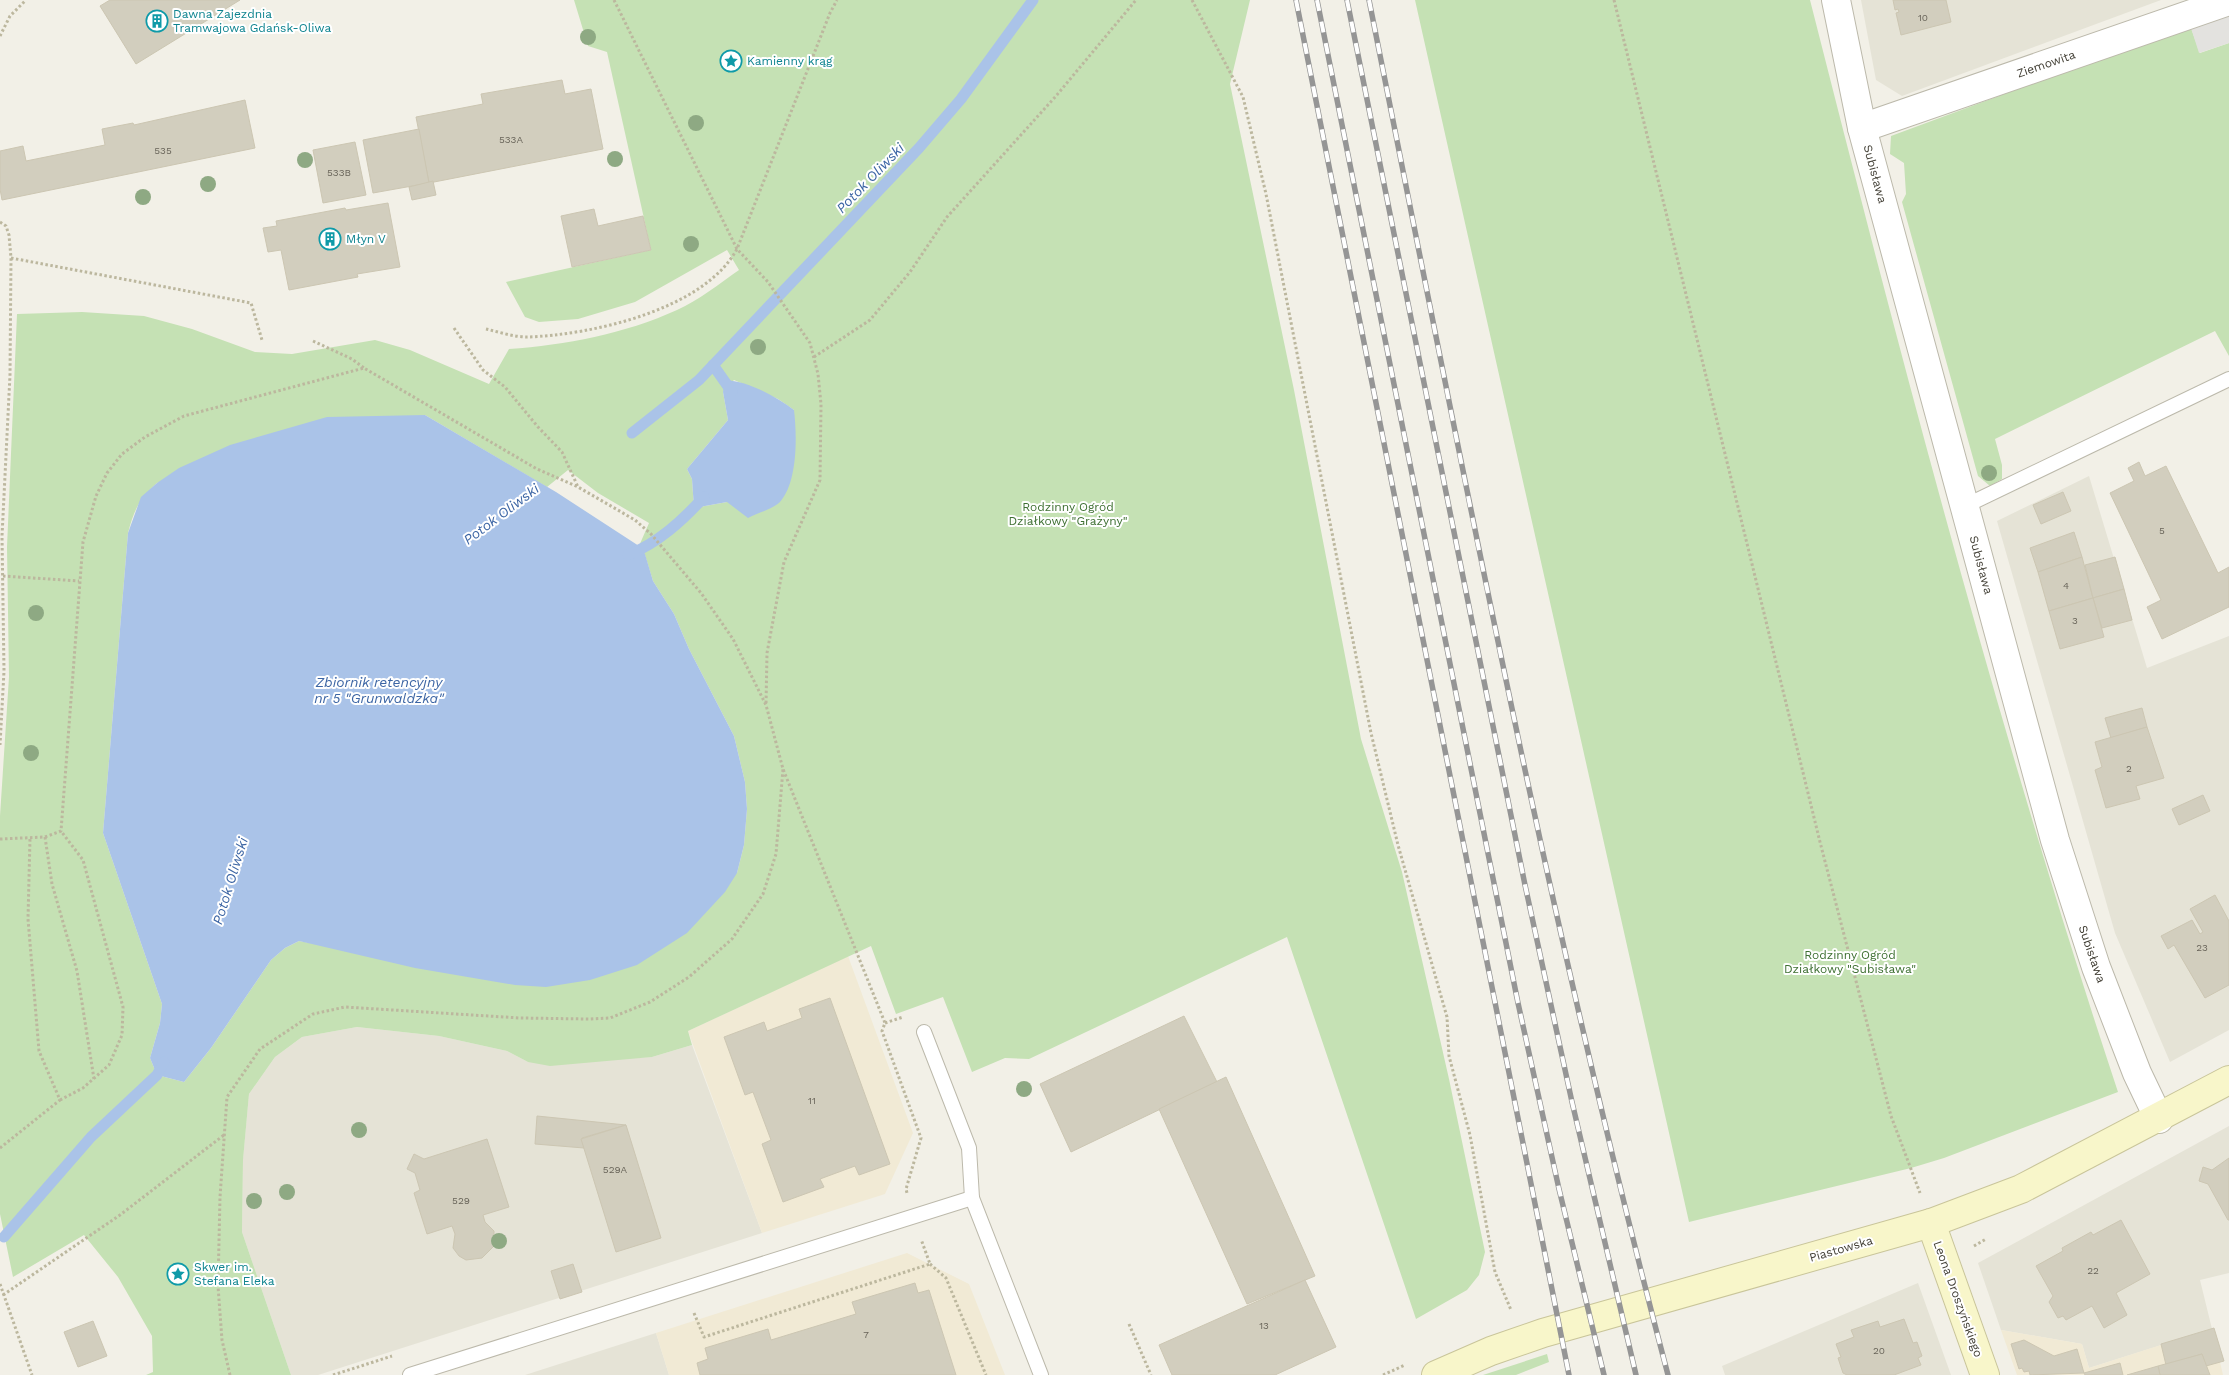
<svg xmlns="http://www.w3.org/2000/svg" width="2229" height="1375" font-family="'Work Sans',sans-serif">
<rect width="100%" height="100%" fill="#f2f0e7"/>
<g fill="#e5e3d6">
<polygon points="1861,0 2161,0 1902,96 1876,80"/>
<polygon points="2089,476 2147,668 2229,636 2229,1030 2170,1062 2115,933 1997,521"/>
<polygon points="357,1027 439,1036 507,1051 528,1062 652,1057 692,1045 762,1233 318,1375 291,1375 242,1232 243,1159 249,1094 275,1057 302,1037"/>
<polygon points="2229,1126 2229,1273 2200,1280 2212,1329 2089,1368 2082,1344 2001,1330 1978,1263"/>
<polygon points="1918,1283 1951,1375 1725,1375 1722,1366"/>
<polygon points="656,1333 669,1375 525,1375"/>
</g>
<g fill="#f1ead5">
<polygon points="848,956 913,1133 885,1194 762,1233 688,1031"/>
<polygon points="907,1253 969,1284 1005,1375 669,1375 656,1333"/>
<polygon points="2214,1328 2224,1361 2220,1362 2223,1375 2017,1375 2001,1330 2082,1344 2089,1368"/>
</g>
<g fill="#c5e1b4" fill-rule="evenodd">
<path d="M574 0H1250L1230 84 1294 390 1361 739 1402 872 1449 1079 1485 1252 1479 1275 1467 1290 1416 1319 1287 937 1029 1059 1005 1058 972 1072 943 997 896 1014 871 946 688 1031 692 1045 652 1057 550 1066 528 1062 507 1051 439 1036 357 1027 302 1037 275 1057 249 1094 243 1160 242 1232 291 1375H146L153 1372 152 1336 118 1277 84 1235 13 1277 0 1214V816L9 677 7 547 17 314 82 312 144 316 192 329 255 352 292 354 375 340 410 350 489 384 509 349C566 345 624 334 677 310 699 300 719 284 739 270L727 250 635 302 578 319 539 322 525 317 506 282 651 250 607 52 588 46ZM734 380 778 399 794 410 727 502 694 508 692 479 687 469 728 420 723 392ZM425 415 547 487 568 470 598 493 649 523 639 546 645 555 653 581 674 614 689 649 734 736 745 782 747 809 744 845 737 873 327 946 299 941 285 948 271 960 211 1048 184 1082 157 1075 150 1058 160 1023 162 1004 103 833 128 533C134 510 139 499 157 483Z"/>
<path d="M1415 0H1810C1903 367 1999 733 2118 1092L1944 1158 1911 1168 1689 1222Z"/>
<polygon points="2191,28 2200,53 2229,43 2229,356 2215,331 1995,439 2002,465 2002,479 1990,486 1978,476 1902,202 1906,194 1904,163 1890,154 1891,136 2077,67"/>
<polygon points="1547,1354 1549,1362 1516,1375 1483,1375"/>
</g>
<polygon fill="#e3e2df" points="2229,15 2229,43 2199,53 2191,28"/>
<g fill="#aac3e8">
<path d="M725 380C748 381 775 396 794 410 797 435 798 482 780 502 773 509 757 513 748 518L727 502 694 508 692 479 687 469 728 420 723 392Z"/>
<polygon points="425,415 556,492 639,546 645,554 653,581 674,614 689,649 734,736 745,782 747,809 744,845 737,873 725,892 687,933 637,965 590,980 546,987 515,985 415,968 299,941 285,948 271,960 211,1048 184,1082 157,1075 150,1058 160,1023 162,1004 103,833 128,533 141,497 157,483 179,468 230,445 327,417"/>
</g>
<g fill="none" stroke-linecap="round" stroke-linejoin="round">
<g stroke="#aac3e8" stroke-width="11">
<polyline points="713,365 732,392"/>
<polyline points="632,433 699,380 919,148 961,99 1033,0"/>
<path d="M628 555C658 543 682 521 704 497"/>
<polyline points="4,1237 91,1137 157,1075 164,1062"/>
</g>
</g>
<g fill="#d2cebe" stroke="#ccc6b2">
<polygon points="110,0 240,0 136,64 100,6"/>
<polygon points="1893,0 1946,0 1951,22 1901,35 1896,13 1899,12 1898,9 1895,10"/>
<polygon points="562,80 565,94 591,89 603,149 429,183 416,117 483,104 481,94"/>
<polygon points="245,100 255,148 2,200 0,189 0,151 23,146 26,161 105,145 102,129 133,123 134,125"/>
<polygon points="419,129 429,183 373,193 363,140"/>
<polygon points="355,142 366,195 323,203 313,150"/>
<polygon points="433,181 436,195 412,200 409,187"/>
<polygon points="388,203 400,267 357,274 358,277 289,290 281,250 268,252 263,228 277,226 276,221 345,208 346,210"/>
<polygon points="594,209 598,226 643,216 651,250 572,267 561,216"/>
<polygon points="2139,462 2145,476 2166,466 2218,573 2229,567 2229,607 2162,639 2147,607 2161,600 2110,493 2134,481 2128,468"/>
<polygon points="2063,492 2071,511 2041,524 2033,505"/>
<polygon points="2074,532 2082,557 2038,572 2030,548"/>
<polygon points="2082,557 2093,598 2049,611 2038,572"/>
<polygon points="2115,557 2124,589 2093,598 2085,565"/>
<polygon points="2124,589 2132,620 2102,628 2093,598"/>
<polygon points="2093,598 2104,637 2060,649 2049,611"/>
<polygon points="2142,708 2147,727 2111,738 2105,718"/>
<polygon points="2147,727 2164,778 2136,786 2140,799 2106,808 2095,770 2102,767 2095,742"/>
<polygon points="2203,795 2210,811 2179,825 2172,809"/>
<polygon points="2215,895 2229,921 2229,985 2205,998 2174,945 2168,949 2161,936 2192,920 2200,934 2203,932 2190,909"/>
<polygon points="830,998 890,1164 859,1175 855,1166 820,1179 824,1187 783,1202 762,1144 771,1140 753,1092 745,1095 724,1037 764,1022 767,1031 802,1018 799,1009"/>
<polygon points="1184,1016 1217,1082 1071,1152 1040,1084"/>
<polygon points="1226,1077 1315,1276 1247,1304 1159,1109"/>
<polygon points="537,1116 626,1125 582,1138 584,1148 535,1144"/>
<polygon points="626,1125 661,1238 616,1252 581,1139"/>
<polygon points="487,1139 509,1207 483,1215 485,1222 494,1231 494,1246 482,1258 466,1260 459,1256 453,1248 455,1234 452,1226 427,1234 414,1193 420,1190 415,1173 407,1169 414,1154 424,1159"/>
<polygon points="2229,1158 2229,1220 2228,1220 2208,1184 2199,1181 2203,1167 2212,1170"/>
<polygon points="2121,1220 2150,1274 2116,1293 2127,1315 2104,1328 2092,1306 2066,1320 2063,1316 2058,1318 2049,1302 2053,1296 2036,1266 2063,1251 2062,1248 2091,1232 2093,1235"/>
<polygon points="573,1264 582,1292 560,1299 551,1271"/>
<polygon points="1305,1280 1336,1347 1275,1375 1172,1375 1159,1345"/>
<polygon points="915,1283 918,1293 929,1290 956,1375 700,1375 697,1363 708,1359 705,1348 768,1329 771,1340 856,1314 852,1302"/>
<polygon points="1904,1319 1913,1343 1917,1342 1922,1356 1918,1358 1921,1365 1894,1375 1847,1375 1843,1373 1838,1358 1841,1357 1836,1344 1854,1337 1851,1330 1878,1321 1880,1327"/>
<polygon points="93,1321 107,1356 78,1367 64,1332"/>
<polygon points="2214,1328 2224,1361 2206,1366 2202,1354 2166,1365 2161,1344"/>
<polygon points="2024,1340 2054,1356 2077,1349 2084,1373 2030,1375 2029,1371 2024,1372 2022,1368 2019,1369 2011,1344"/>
<polygon points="2202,1354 2210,1375 2160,1375 2158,1366"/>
<polygon points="2120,1363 2123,1375 2085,1375 2084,1373"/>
<polygon points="2158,1366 2160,1375 2127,1375"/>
</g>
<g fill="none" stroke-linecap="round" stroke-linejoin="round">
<g stroke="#bcb9ab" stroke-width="16">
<g id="lane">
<polyline points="1965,506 2229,379"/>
<polyline points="924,1032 969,1148 972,1198 1041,1375"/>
<polyline points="410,1375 972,1198"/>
</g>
</g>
<g stroke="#bcb9ab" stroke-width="30">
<g id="street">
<polyline points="1836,0 1862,128 2055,840 2096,967 2137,1073 2159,1119"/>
<polyline points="1862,128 2229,1"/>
</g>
</g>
<g stroke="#c9c59a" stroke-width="30">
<g id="secondary">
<polyline points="1931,1223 1985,1375"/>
<polyline points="1436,1375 1491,1351 1543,1333 1931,1223 2021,1189 2229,1080"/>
</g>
</g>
<g stroke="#bcb79e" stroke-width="3" stroke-dasharray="2.5 2.5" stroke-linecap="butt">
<polyline points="614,0 737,249 768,282 810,343 818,374 821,404 820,480 784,562 767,653 766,705"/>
<polyline points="1192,0 1243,97 1266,194 1371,733 1398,845 1447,1017 1449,1056 1470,1135 1495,1272 1511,1310"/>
<polyline points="1614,0 1820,842 1891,1116 1920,1193"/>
<polyline points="0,36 10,16 26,0"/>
<polyline points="0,222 6,226 9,235 11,258 10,375 2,536 4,671 0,745"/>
<polyline points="11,258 251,303 262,340"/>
<polyline points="454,328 483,370 505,387 538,427 562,452 578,487"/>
<path d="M486 329C499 332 514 337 527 337 591 335 704 310 737 249L830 13 837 0"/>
<polyline points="313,341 352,359 364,368"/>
<polyline points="814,357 870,320 910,272 947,217 1056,96 1136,0"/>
<polyline points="3,576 79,581"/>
<polyline points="45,837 52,884 77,971 94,1079"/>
<polyline points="0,839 45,837 61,831 83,542 96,496 107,473 122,454 145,437 184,416 364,368 537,469 578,487 635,520 651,534 701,593 733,639 766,705 783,769 885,1023 882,1031 921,1138 906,1189 907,1193"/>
<polyline points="885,1023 903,1017"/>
<polyline points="60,1100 83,1088 109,1065 122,1035 123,1007 83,860 61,831"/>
<polyline points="0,1148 60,1100 39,1051 28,919 30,838"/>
<polyline points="1974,1246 1986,1239"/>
<polyline points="930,1264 946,1278 986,1375"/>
<polyline points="0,1284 32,1375"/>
<polyline points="3,1295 120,1215 224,1135"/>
<polyline points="694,1313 704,1337 930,1264 921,1239"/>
<polyline points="1129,1324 1151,1375"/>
<polyline points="230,1375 222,1340 218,1286 220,1197 227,1097 260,1049 313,1014 345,1007 520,1018 589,1019 610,1018 650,1002 689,977 732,939 763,894 776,854 783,769"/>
<polyline points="333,1375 392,1356"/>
<polyline points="1383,1375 1405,1365"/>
</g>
<use href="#lane" stroke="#fff" stroke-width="14"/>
<use href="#street" stroke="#fff" stroke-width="28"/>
<use href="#secondary" stroke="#f8f6ca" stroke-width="28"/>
<g stroke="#959595" stroke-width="5.5">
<g id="rail">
<polyline points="1296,0 1569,1375"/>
<polyline points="1317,0 1518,1003 1559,1189 1604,1375"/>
<polyline points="1347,0 1525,885 1572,1102 1636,1375"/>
<path d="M1369 0C1461 460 1548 921 1668 1375"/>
</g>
</g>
<use href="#rail" stroke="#fff" stroke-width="4" stroke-dasharray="11" stroke-linecap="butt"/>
</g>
<g fill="#8ea983">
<circle cx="588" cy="37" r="8"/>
<circle cx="696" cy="123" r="8"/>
<circle cx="615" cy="159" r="8"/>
<circle cx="305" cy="160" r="8"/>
<circle cx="208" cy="184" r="8"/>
<circle cx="143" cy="197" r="8"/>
<circle cx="691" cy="244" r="8"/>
<circle cx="758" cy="347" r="8"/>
<circle cx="1989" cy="473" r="8"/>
<circle cx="36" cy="613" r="8"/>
<circle cx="31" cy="753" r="8"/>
<circle cx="1024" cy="1089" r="8"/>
<circle cx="359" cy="1130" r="8"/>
<circle cx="287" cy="1192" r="8"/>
<circle cx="254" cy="1201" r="8"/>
<circle cx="499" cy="1241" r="8"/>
</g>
<defs>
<g id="building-ring" transform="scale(1.125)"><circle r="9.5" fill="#fff" stroke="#0f9aa8" stroke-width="1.5"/><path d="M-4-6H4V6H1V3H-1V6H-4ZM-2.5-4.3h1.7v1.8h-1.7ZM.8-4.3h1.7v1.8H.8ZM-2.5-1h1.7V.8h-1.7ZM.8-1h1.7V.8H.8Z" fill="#0f9aa8"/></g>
<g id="sight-ring" transform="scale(1.125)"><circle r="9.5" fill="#fff" stroke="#0f9aa8" stroke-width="1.5"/><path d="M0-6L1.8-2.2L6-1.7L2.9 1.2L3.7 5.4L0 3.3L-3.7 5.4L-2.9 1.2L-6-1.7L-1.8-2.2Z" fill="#0f9aa8"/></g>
</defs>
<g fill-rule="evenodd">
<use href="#building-ring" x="157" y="21"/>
<use href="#sight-ring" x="731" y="61"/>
<use href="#building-ring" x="330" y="239"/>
<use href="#sight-ring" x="178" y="1274"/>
</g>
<g text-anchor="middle" stroke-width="4" stroke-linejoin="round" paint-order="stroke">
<g font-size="10" fill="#686459">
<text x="1923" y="21">10</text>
<text x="511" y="143">533A</text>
<text x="163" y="154">535</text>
<text x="339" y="176">533B</text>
<text x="2162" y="534">5</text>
<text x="2066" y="589">4</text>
<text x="2075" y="624">3</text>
<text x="2129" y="772">2</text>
<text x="2202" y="951">23</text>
<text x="812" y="1104">11</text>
<text x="615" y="1173">529A</text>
<text x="461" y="1204">529</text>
<text x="2093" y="1274">22</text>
<text x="1264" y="1329">13</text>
<text x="866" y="1338">7</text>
<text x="1879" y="1354">20</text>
</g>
<g font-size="12" fill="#0d838f" stroke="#fff" text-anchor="start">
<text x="173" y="18">Dawna Zajezdnia<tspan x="173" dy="14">Tramwajowa Gdańsk-Oliwa</tspan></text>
<text x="747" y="65">Kamienny krąg</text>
<text x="346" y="243">Młyn V</text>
<text x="194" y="1271">Skwer im.<tspan x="194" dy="14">Stefana Eleka</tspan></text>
</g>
<g font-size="12" fill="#444137" stroke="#fff">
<text transform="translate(2046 64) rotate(-19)" y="4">Ziemowita</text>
<text transform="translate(1875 174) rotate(75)" y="4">Subisława</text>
<text transform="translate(1981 565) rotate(75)" y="4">Subisława</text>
<text transform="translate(2092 954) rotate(71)" y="4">Subisława</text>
<text transform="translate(1841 1249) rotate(-16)" y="4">Piastowska</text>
<text transform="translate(1958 1299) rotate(70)" y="4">Leona Droszyńskiego</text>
</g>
<g font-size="12" fill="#3d6f31" stroke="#fff">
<text x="1068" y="511">Rodzinny Ogród<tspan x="1068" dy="14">Działkowy "Grażyny"</tspan></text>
<text x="1850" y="959">Rodzinny Ogród<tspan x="1850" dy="14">Działkowy "Subisława"</tspan></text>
</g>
<g font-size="14" font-style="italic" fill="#3c65a4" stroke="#fff">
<text transform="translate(870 178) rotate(-46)" y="5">Potok Oliwski</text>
<text transform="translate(501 514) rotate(-37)" y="5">Potok Oliwski</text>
<text x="379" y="687">Zbiornik retencyjny<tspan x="379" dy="16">nr 5 "Grunwaldzka"</tspan></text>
<text transform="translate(230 881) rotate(-73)" y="5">Potok Oliwski</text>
</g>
</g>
</svg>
